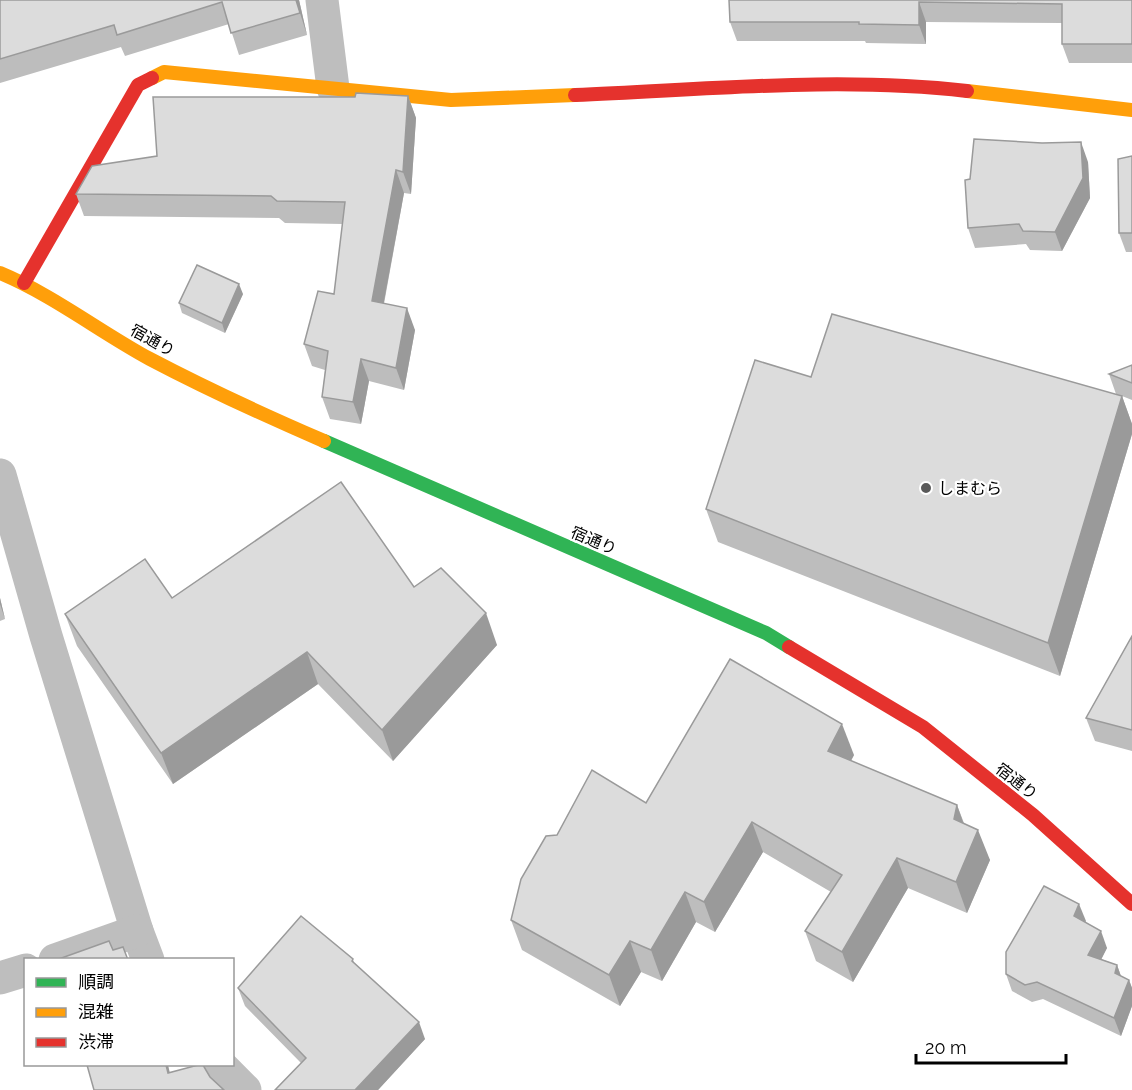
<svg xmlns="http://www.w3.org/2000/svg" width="1132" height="1090" font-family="Raleway,'Noto Sans JP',sans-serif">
<rect width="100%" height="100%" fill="#fff"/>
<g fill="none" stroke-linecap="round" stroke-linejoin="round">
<g stroke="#bebebe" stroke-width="33">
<polyline points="322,0 333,88"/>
<polyline points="0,475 46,636 137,931 148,960"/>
<polyline points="55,960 137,931"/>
<polyline points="0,978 26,970"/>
<polyline points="219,1064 245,1090"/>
</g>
<polyline stroke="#30b455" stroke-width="14" points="324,441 766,633 789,647"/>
<g stroke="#ff9f0a" stroke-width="14">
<polyline points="152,78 164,72 451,100 575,95"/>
<polyline points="967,91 1132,110"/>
<path d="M0 273C53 295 100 332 150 359 207 389 266 416 324 441"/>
</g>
<g stroke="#e5322d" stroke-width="14">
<path d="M575 95C704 90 838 76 967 91"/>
<polyline points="24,283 138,85 152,78"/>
<polyline points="789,647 923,727 1033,815 1132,904"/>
</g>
</g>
<g fill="#bdbdbd">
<polygon points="0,0 299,0 307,35 239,55 229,24 125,56 121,47 0,83"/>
<polygon points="729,0 1132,0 1132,63 1069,63 1062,44 1062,23 926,22 926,44 866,43 865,41 737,41 730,22"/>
<polygon points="408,96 416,118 411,194 404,193 384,304 415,330 404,390 369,381 361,424 330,419 322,397 325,370 312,366 304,344 334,294 343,224 285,223 279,218 84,216 76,194 157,156 355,97"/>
<polygon points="1132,156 1132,252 1126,252 1119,233"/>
<polygon points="1088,162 1090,198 1062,251 1030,250 1026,244 975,248 968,228"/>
<polygon points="243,294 225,333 182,313 179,303"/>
<polygon points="1132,365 1132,400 1122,396 1132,424 1132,434 1060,676 718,542 706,509 811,377 1116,394 1109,374"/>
<polygon points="414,587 497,645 393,761 318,684 173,784 77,646 65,614 172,598"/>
<polygon points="0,598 5,619 0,621"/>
<polygon points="1132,636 1132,751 1095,741 1086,718"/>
<polygon points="854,755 851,761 957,805 964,823 990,860 967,913 908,888 853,982 816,961 805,931 831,892 763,852 715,932 696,922 662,981 641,972 620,1006 522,950 511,920 557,835 646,803"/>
<polygon points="1086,921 1085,922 1107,948 1101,959 1117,965 1121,976 1129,980 1132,988 1132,1006 1121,1036 1043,999 1032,1002 1012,991 1006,974"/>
<polygon points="353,959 354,963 425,1039 378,1090 275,1090 301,1063 245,1006 238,988"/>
</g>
<g fill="#9a9a9a">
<polygon points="296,0 299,0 307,35 300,13"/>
<polygon points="919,2 926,22 926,44 919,25"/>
<polygon points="408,96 416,118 411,194 403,172"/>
<polygon points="1081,142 1088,162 1090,198 1062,251 1055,232"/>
<polygon points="396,170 404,193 380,323 372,301"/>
<polygon points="239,284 243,294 225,333 222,323"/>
<polygon points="407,308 415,330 404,390 396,368"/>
<polygon points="361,359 369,381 361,424 353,402"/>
<polygon points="1122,396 1132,424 1132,434 1060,676 1048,643"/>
<polygon points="0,598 5,619 0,604"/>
<polygon points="486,613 497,645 393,761 382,730"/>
<polygon points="307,652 318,684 173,784 161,753"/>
<polygon points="842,724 854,755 839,782 828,751"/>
<polygon points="957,805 968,836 954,819"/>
<polygon points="752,822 763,852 715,932 704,902"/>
<polygon points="978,830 990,860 967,913 956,882"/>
<polygon points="897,858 908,888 853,982 842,952"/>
<polygon points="685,892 696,922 662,981 651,950"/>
<polygon points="1079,904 1086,921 1080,933 1074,916"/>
<polygon points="1101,931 1107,948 1095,972 1088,955"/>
<polygon points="630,941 641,972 620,1006 609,975"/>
<polygon points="1117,965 1123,982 1115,973"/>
<polygon points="1129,980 1132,988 1132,1006 1121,1036 1114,1018"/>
<polygon points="419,1022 425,1039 378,1090 355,1090"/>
<polygon points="166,1065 168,1065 174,1090 168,1073"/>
</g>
<g fill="#dcdcdc" stroke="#9a9a9a" stroke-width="1.5">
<polygon points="0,0 296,0 300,13 231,33 222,2 117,35 114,25 0,59"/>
<polygon points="729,0 1132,0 1132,44 1062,44 1062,4 919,2 919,25 859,24 859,22 730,22"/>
<polygon points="356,93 408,96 403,172 396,170 372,301 407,308 396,368 361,359 353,402 322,397 328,351 304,344 318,291 334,294 345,202 277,201 271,196 76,194 92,166 157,156 153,97 355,97"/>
<polygon points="974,139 1042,143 1081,142 1083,178 1055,232 1023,231 1019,224 968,228 965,180 970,179"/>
<polygon points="1132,156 1132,233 1119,233 1118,159"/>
<polygon points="197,265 239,284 222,323 179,303"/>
<polygon points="832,314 1122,396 1048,643 706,509 755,360 811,377"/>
<polygon points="1132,365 1132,383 1109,374"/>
<polygon points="341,482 414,587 441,568 486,613 382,730 307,652 161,753 65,614 145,559 172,598"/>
<polygon points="1132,636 1132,730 1086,718"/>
<polygon points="730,659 842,724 828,751 957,805 954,819 978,830 956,882 897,858 842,952 805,931 842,875 752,822 704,902 685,892 651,950 630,941 609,975 511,920 521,879 546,836 557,835 592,770 646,803"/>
<polygon points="1044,886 1079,904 1074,916 1101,931 1088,955 1117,965 1115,973 1129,980 1114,1018 1037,982 1025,985 1006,974 1006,952"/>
<polygon points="301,916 353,959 352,961 419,1022 355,1090 275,1090 306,1058 238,988"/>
<polygon points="109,941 113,950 123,947 128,960 56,960"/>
<polygon points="87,1065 166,1065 168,1073 198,1065 203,1065 210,1077 224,1090 94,1090"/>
</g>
<circle fill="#595959" stroke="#fff" stroke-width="2" cx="926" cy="488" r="6"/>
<g text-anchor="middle" stroke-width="4.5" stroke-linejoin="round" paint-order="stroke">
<g font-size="16" fill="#000" stroke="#fff">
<text transform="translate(153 340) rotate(29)" y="6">宿通り</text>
<text transform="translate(594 540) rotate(23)" y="6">宿通り</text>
<text transform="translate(1017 781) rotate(38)" y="6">宿通り</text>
</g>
<g font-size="16" fill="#000" stroke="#fff" text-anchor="start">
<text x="938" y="494">しまむら</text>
</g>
</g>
<rect x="24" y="958" width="210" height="108" fill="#ffffff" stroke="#999999" stroke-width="1.5"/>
<rect x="36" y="978" width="30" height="9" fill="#30b455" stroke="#999999" stroke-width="1.5"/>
<text x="78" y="988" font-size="18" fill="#000000">順調</text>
<rect x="36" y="1008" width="30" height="9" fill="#ff9f0a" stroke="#999999" stroke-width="1.5"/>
<text x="78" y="1018" font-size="18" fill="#000000">混雑</text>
<rect x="36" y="1038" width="30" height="9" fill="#e5322d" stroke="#999999" stroke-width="1.5"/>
<text x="78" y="1048" font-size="18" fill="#000000">渋滞</text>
<path d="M916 1054v9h150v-9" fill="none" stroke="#000000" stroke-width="3"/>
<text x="925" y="1054" font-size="18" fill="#000000" stroke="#ffffff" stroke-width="4.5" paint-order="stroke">20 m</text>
</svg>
